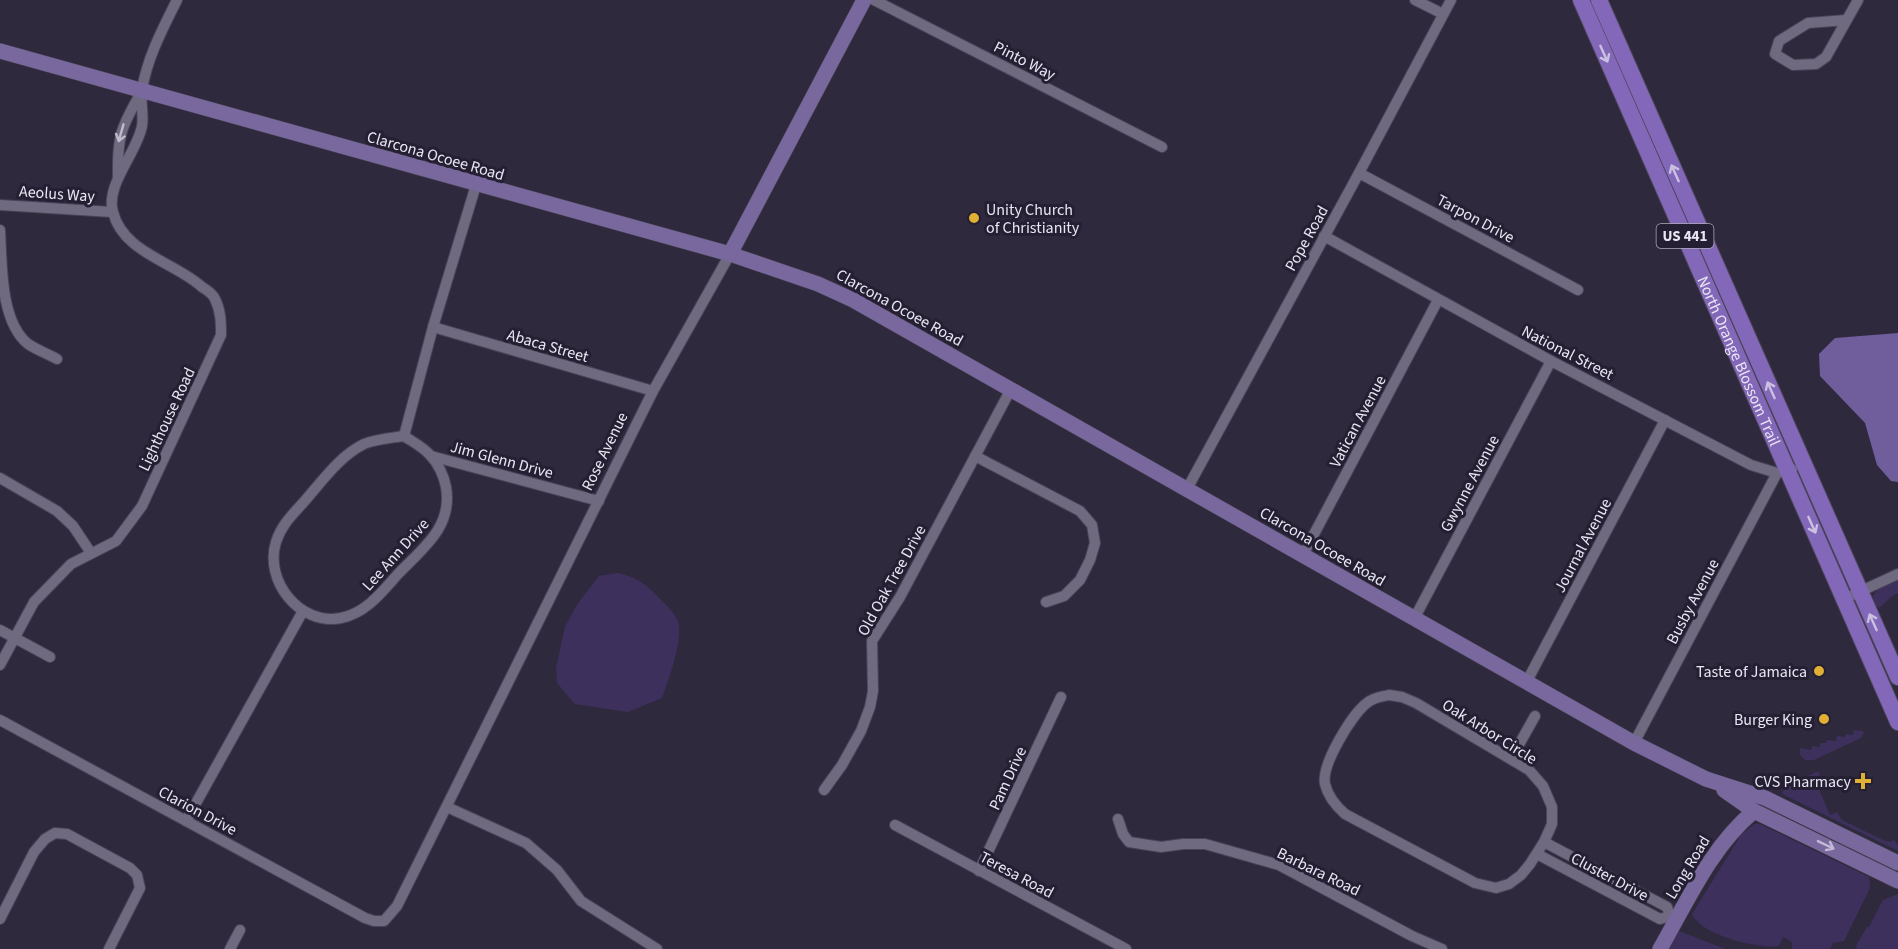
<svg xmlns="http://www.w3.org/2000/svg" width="1898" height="949" font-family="'Source Sans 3',sans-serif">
<rect width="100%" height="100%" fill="#2f293d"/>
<g fill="#3e305c">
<path d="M618 573C635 577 645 583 657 596 664 603 674 612 678 621 684 637 668 682 662 698L628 712 575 704 557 683 556 668 565 627 576 606 599 576Z"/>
<path d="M1898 579V593C1888 598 1887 602 1879 608L1875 604 1873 596 1879 588Z"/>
<polygon points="1854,730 1862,731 1864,733 1861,738 1814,760 1805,760 1800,755 1800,748 1811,750 1812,746 1820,747 1820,743 1826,743 1827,740 1836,741 1837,736 1845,737 1846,734 1853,735"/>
<polygon points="1818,771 1820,775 1814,778 1830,815 1837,812 1842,820 1885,841 1891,842 1894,840 1898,846 1898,851 1782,794 1784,788"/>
<path d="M1754 824H1760L1869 877 1870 888 1844 941 1833 943 1830 949H1792V942L1783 937 1779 946C1758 949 1700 935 1692 914L1741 835Z"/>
<polygon points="1898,894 1898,949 1857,949 1856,946 1867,927 1869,927 1883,900"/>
<polygon points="1679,931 1725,949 1669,949"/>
</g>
<polygon fill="#705d9b" points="1898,333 1898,482 1891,481 1877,465 1865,423 1820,376 1819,354 1835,338"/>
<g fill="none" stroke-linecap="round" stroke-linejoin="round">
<g stroke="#494456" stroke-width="12">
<g id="street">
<polyline points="874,0 1162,147"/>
<polyline points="1415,0 1443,14"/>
<polyline points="1846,20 1808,23 1779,41 1775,54 1793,65 1816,64 1826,57 1858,0"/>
<polyline points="1359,173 1578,290"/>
<path d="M118 178C117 136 121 127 142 91"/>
<polyline points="0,205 112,212"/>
<path d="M0 230C2 265 0 321 28 344 37 350 48 354 57 359"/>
<polyline points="1324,236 1551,361 1751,465 1777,473 1792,469"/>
<polyline points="433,327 653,391"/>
<path d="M404 436C413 442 423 447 430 455 438 463 444 476 446 487 453 527 423 548 398 574 382 592 366 613 341 618 299 626 264 580 276 542 281 526 291 516 302 504 320 484 339 456 364 444 376 439 392 438 404 436Z"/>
<polyline points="404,436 433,327 476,185"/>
<polyline points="431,456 599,501"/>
<polyline points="975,456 1080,511 1092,525 1095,543 1090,560 1080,580 1064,596 1046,602"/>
<polyline points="0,478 57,511 73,526 91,553"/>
<polyline points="1187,489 1359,173 1451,0"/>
<polyline points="1303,555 1438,300"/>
<polyline points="1844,599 1898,574"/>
<polyline points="1414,619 1551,361"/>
<polyline points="0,630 50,657"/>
<path d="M0 665 34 602 71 564 116 541 142 506 221 335C221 323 221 311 215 299 213 294 207 290 202 287 175 262 123 253 113 212 105 185 137 153 142 126 144 114 140 101 142 90 147 58 163 28 177 0"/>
<polyline points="1526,683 1665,420"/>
<path d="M1389 695 1402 697 1416 703 1529 770 1543 786 1552 807V824L1544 842 1530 864 1521 875 1509 884 1496 888 1475 883 1345 814C1336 806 1328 797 1325 784 1321 765 1352 714 1367 703 1374 697 1381 697 1389 695Z"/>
<polyline points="0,720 365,918 374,921 384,921 397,906 653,391 730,254"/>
<polyline points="1634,743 1777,473"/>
<polyline points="1511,759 1535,716"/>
<polyline points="824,790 842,765 861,731 870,707 873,691 872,641 900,597 1011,389"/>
<polyline points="447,807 526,843 557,870 581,901 657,949"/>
<polyline points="1118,819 1123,834 1129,842 1161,847 1183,844 1205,844 1279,865 1412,936 1442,949"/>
<polyline points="186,821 303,611"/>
<polyline points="895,825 1126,949"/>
<polyline points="1544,842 1667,907 1670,916 1677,920"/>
<polyline points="1537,854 1660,919 1670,916"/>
<polyline points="979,871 1061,697"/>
<polyline points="0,919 34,852 45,839 55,833 67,834 130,868 137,875 140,888 109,949"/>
<polyline points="230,949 240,930"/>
</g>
</g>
<g stroke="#494456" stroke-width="16">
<g id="secondary">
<polyline points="0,51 730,254 818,284 853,300 1634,743 1706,779 1765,798 1898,863"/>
<polyline points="730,254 864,0"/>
<polyline points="1724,790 1754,811 1898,881"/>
<path d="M1660 949C1688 900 1711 847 1754 811"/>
</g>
</g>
<g stroke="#494456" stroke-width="18">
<g id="primary">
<path id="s1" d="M1581 0 1898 722"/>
<polyline points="1599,0 1898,677"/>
</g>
</g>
<use href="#street" stroke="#706a81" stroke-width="10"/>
<use href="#secondary" stroke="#79689d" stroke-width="15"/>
<use href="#primary" stroke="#8367b9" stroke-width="16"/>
</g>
<defs><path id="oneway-shaft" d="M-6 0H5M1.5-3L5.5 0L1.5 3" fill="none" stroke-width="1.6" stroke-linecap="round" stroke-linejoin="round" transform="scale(1.5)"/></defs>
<g stroke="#cac0e2">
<use href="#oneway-shaft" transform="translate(1604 54) rotate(66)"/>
<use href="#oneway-shaft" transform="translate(1675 173) rotate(-114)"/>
<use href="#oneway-shaft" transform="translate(1771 390) rotate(-114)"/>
<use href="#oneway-shaft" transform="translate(1812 525) rotate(66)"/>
<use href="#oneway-shaft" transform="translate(1873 622) rotate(-114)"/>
</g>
<use stroke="#bfbbcb" href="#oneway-shaft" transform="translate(121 133) rotate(106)"/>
<use stroke="#c2bad5" href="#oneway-shaft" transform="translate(1826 845) rotate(26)"/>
<g fill="#dfb034" stroke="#251f33" stroke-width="2">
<circle cx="974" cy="218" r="6"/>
<circle cx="1819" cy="671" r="6"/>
<circle cx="1824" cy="719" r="6"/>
<path d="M1860 772h6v6h6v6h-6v6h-6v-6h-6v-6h6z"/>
</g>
<g text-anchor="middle" stroke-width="6" stroke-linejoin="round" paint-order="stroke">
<rect fill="#251f33" stroke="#aeaab9" stroke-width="1.5" x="1656.5" y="224" width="57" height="24" rx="4.5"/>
<g font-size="15" font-weight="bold" fill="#e9e6f3">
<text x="1685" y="241">US 441</text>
</g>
<g font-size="16" fill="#e9e6f3" stroke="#251f33">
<text transform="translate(1025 60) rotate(27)" y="6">Pinto Way</text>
<text transform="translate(436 155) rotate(16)" y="6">Clarcona Ocoee Road</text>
<text transform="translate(57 193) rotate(4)" y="6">Aeolus Way</text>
<text transform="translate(1476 218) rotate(28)" y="6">Tarpon Drive</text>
<text transform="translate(1306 238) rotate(-61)" y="6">Pope Road</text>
<text transform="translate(900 307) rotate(29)" y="6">Clarcona Ocoee Road</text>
<text transform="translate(548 345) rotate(16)" y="6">Abaca Street</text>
<text transform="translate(1568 352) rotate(27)" y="6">National Street</text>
<text dy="6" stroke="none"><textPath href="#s1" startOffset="394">North Orange Blossom Trail</textPath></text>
<text transform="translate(166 419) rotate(-65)" y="6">Lighthouse Road</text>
<text transform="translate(1357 421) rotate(-62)" y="6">Vatican Avenue</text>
<text transform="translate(604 451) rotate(-64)" y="6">Rose Avenue</text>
<text transform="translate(502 459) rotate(15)" y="6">Jim Glenn Drive</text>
<text transform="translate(1469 483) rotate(-62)" y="6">Gwynne Avenue</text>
<text transform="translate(1582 545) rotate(-62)" y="6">Journal Avenue</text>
<text transform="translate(1323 546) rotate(30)" y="6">Clarcona Ocoee Road</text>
<text transform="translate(395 554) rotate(-48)" y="6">Lee Ann Drive</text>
<text transform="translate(891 580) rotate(-61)" y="6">Old Oak Tree Drive</text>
<text transform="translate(1692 601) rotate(-62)" y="6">Busby Avenue</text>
<text transform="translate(1490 731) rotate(32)" y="6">Oak Arbor Circle</text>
<text transform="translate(1007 778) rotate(-65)" y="6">Pam Drive</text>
<text transform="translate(198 810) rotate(28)" y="6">Clarion Drive</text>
<text transform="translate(1687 867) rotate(-59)" y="6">Long Road</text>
<text transform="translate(1319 871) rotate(26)" y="6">Barbara Road</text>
<text transform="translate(1017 874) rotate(28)" y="6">Teresa Road</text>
<text transform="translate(1610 876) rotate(28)" y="6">Cluster Drive</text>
</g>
<g font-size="16" fill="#e9e6f3" stroke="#251f33" text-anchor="end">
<text x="986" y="215" text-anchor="start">Unity Church<tspan x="986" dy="18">of Christianity</tspan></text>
<text x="1807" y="677">Taste of Jamaica</text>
<text x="1812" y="725">Burger King</text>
<text x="1851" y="787">CVS Pharmacy</text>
</g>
</g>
</svg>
